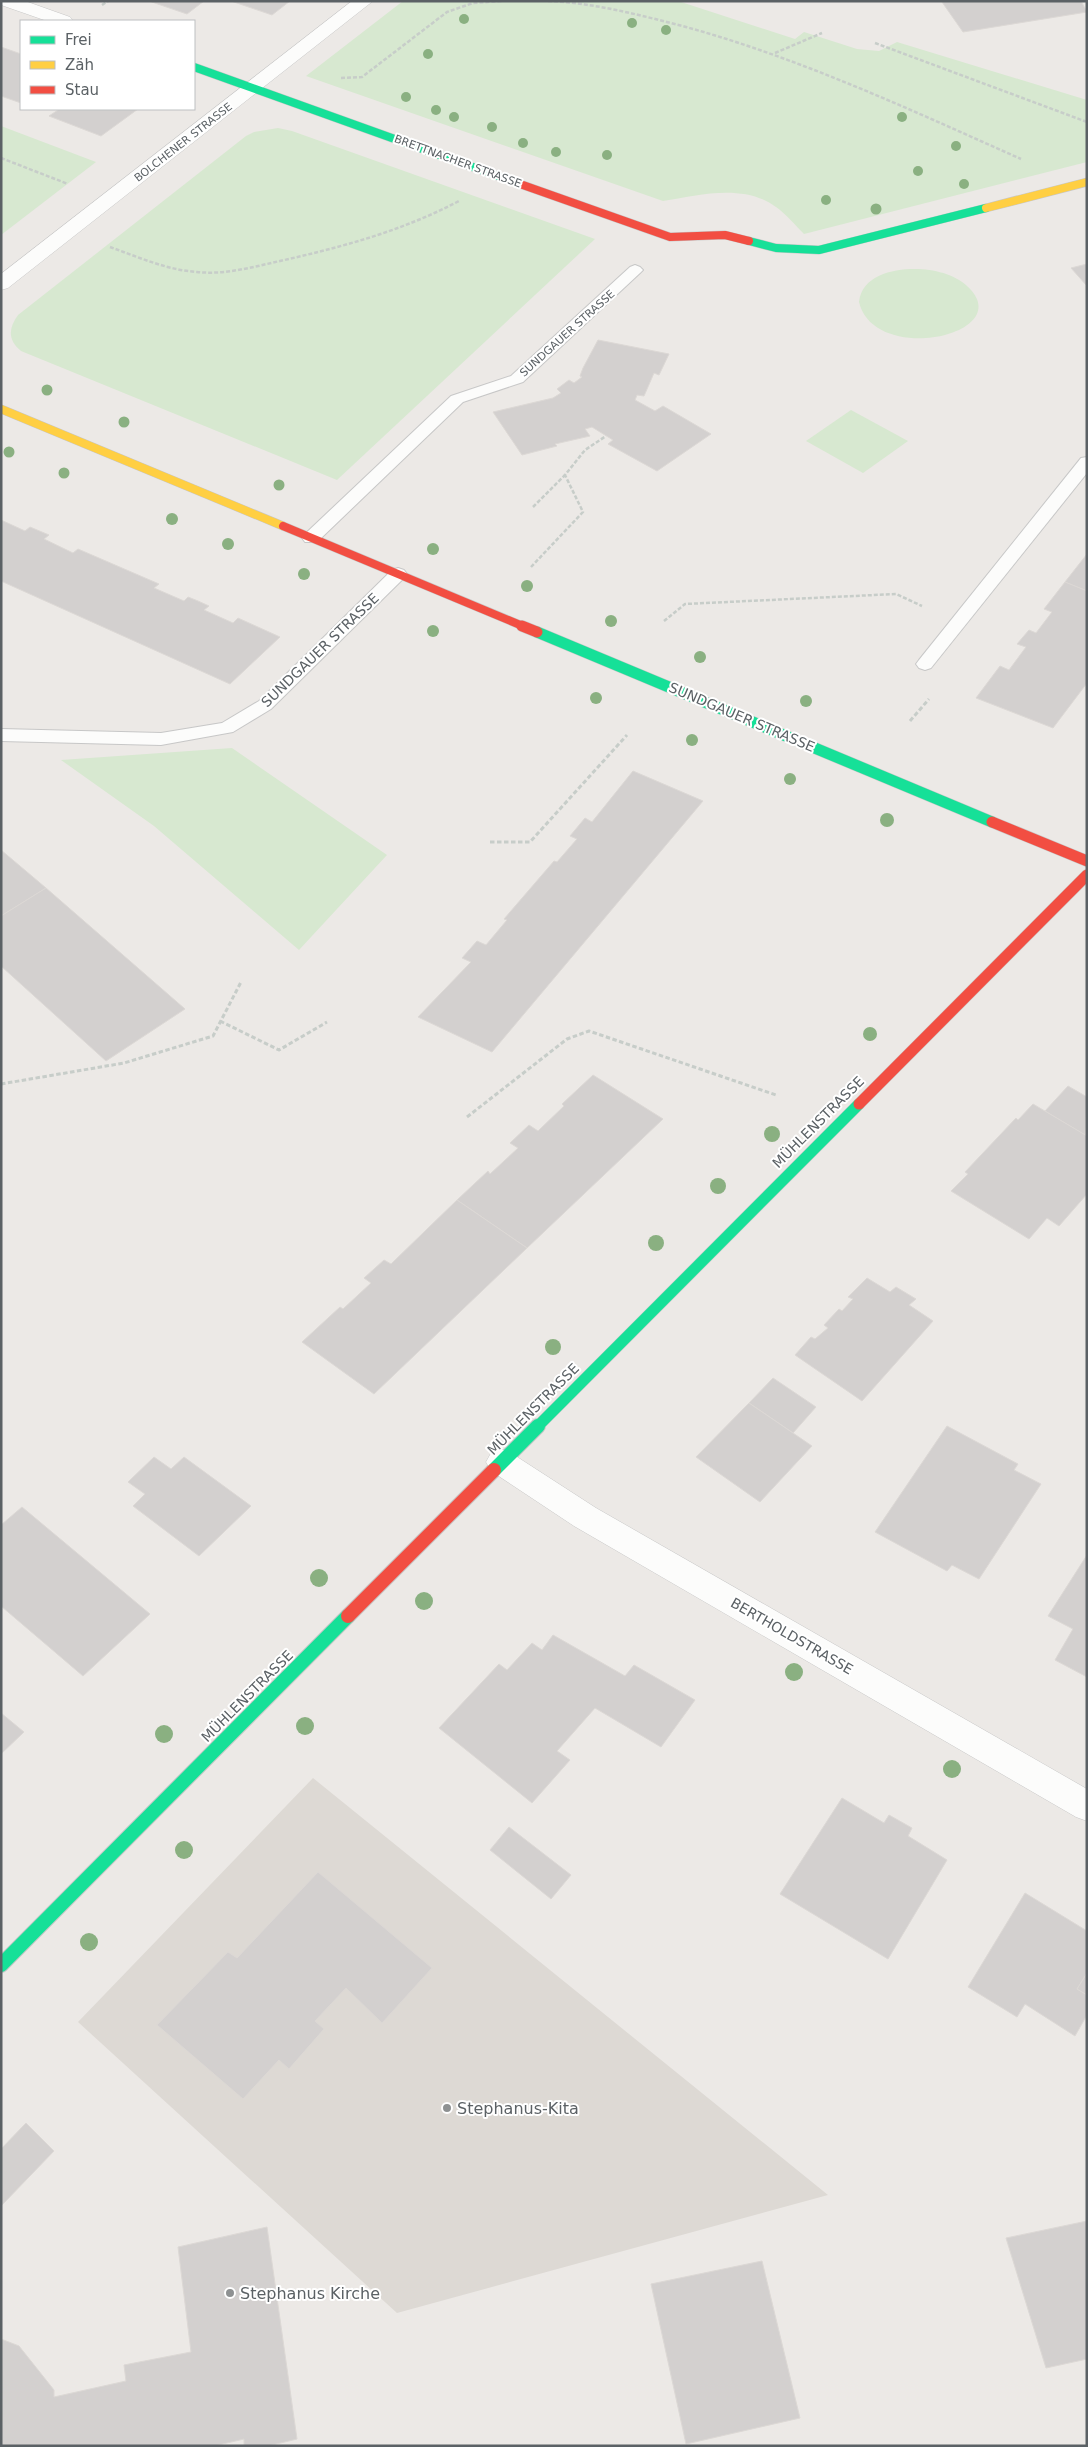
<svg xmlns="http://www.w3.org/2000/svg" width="1088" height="2447" font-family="'DejaVu Sans',sans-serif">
<rect width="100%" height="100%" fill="#ece9e6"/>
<polygon fill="#ddd9d4" points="313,1778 608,2017 828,2195 397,2313 78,2022"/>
<g fill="#d7e8d0">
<path d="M403 1H678L795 39 804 32 857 49 879 51 897 42 1087 100V162L804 234C795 225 786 214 776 207 744 183 699 195 663 201L306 76Z"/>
<polygon points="1,126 96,162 1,235"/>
<path d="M278 128 292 131 595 239 337 480 21 351C8 340 8 329 18 315L246 136 254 132Z"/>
<path d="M919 269C937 270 958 275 971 290 1012 336 874 365 859 302 862 274 896 268 919 269Z"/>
<polygon points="851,410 908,441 863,473 806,441"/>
<polygon points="232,748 387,855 299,950 154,826 61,760"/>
</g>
<g fill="#d3d0cf" stroke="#dcd8d5">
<polygon points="149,1 204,1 187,14"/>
<polygon points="231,1 290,1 272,15"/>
<polygon points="947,1 1081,1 1087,12 963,32 942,2"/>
<polygon points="1,47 21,54 21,103 1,96"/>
<polygon points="55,109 138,109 101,136 49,116 58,110"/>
<polygon points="1087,264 1087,286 1071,268"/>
<polygon points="598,340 669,354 659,375 654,373 644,396 637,395 635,400 655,411 663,406 711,434 657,471 608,444 613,440 592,427 585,429 590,436 555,444 557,446 522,455 493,412 553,398 561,393 557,389 569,380 574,383 582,377 580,376 583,368"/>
<polygon points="1,520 25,531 30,527 49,535 44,539 73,553 78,549 159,584 154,588 184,601 188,597 198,601 209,606 204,610 233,623 238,618 280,637 230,684 1,581"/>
<polygon points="1087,554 1087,591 1065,582"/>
<polygon points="1065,582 1087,591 1087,683 1053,728 976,698 1000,666 1009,670 1026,647 1017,644 1029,630 1036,633 1052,612 1044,609"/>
<polygon points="633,771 703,801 492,1052 418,1017 471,962 462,958 477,941 486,945 507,920 504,919 554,861 557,862 577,839 570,836 585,818 592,822"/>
<polygon points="1,850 46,888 1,916"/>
<polygon points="46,888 185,1009 106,1061 1,966 1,916"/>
<polygon points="593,1075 663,1119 527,1248 457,1200 488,1171 490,1174 518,1148 510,1143 529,1125 538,1131 564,1106 562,1104"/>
<polygon points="1068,1086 1087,1097 1085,1135 1045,1111"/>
<polygon points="1033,1104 1087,1136 1087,1194 1059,1226 1047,1218 1029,1239 951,1191 968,1174 965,1172 1016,1118 1018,1120"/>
<polygon points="457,1200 527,1248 374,1394 302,1342 340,1307 343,1309 371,1283 364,1278 384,1260 391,1264"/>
<polygon points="867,1278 890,1292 896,1287 916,1299 909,1305 933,1321 862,1401 795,1355 811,1337 815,1339 828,1328 824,1325 839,1309 842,1311 853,1299 848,1297"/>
<polygon points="773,1378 816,1407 793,1433 749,1403"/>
<polygon points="749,1403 812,1446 760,1502 696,1457"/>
<polygon points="947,1426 1018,1464 1014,1470 1041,1484 979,1579 952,1565 947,1571 875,1532"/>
<polygon points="154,1457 171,1469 184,1457 251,1506 199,1556 133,1506 145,1494 128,1482"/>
<polygon points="22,1507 150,1614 83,1676 1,1606 1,1525"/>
<polygon points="1087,1555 1087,1677 1055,1660 1073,1629 1048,1616"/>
<polygon points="553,1635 625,1676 634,1665 695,1700 661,1747 595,1708 557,1751 570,1760 532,1803 439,1728 499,1664 507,1670 532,1643 542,1650"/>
<polygon points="1,1713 24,1732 1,1754"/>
<polygon points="842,1798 884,1823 889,1815 912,1828 908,1836 947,1860 888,1959 780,1894"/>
<polygon points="509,1827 571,1875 551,1899 490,1850"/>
<polygon points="318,1872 432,1968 382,2023 346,1988 315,2021 324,2029 289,2069 279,2060 243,2099 157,2025 228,1952 237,1958"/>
<polygon points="1025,1893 1087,1931 1087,1973 1077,1989 1087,1995 1087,2015 1075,2036 1025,2004 1017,2017 968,1987"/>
<polygon points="1087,1973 1087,1995 1077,1989"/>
<polygon points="26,2123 54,2151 2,2205 1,2149"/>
<polygon points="1087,2221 1087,2359 1046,2368 1006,2238"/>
<polygon points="267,2227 297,2439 268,2446 244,2446 244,2439 214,2446 1,2446 1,2339 19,2346 54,2390 54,2397 126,2381 124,2365 191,2352 178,2247"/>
<polygon points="762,2261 800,2418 686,2444 651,2284"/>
</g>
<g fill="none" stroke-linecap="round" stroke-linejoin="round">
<g stroke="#c7c7c7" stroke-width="2">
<g id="lane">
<polygon points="635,265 640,267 643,270 640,273 523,382 463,402 317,542 305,542 302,538 305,534 451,396 511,376 630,267"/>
<polygon points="1087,457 1087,473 931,668 925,670 919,668 916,664 919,660 1081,458"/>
<polygon points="398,568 404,570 407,574 404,578 271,709 233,732 161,745 1,741 1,729 161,733 222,723 259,701 392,570"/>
</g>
</g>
<g stroke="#c7c7c7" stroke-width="1">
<g id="street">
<polygon points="1,1 25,1 70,17 73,21 47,21 1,5"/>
<polygon points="352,1 373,1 8,288 1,290 1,274"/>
<polygon points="501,1449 511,1453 596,1508 1087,1789 1087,1821 1076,1817 574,1526 491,1471 486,1462 491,1453"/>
</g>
</g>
<g stroke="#c7c7c7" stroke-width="9">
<g id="fast-far2">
<polyline points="194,67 506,179"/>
<polyline points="749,241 776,248 819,250 986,208"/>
</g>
</g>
<g stroke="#c7c7c7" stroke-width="12">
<g id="fast-far1">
<polyline points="537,632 992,822"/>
<polyline points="537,1427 859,1104"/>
</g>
</g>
<g stroke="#c7c7c7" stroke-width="16">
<g id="fast">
<polyline points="494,1470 538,1426"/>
<polyline points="1,1965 348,1616"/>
</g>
</g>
<g stroke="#c7c7c7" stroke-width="9">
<g id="slow">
<polyline points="986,208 1087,182"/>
<polyline points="1,409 283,526"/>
</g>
</g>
<g stroke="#c7c7c7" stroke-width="9">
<g id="jam-far2">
<polyline points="506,179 670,237 725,235 749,241"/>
<polyline points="283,526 525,627"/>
</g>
</g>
<g stroke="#c7c7c7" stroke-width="12">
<g id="jam-far1">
<polyline points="522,626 537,632"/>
<polyline points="992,822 1087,861"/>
<polyline points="859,1104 1087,875"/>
</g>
</g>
<g stroke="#c7c7c7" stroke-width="16">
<polyline id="jam" points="348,1616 494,1470"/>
</g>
<g stroke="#c7cdc9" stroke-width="2.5" stroke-dasharray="4 2" stroke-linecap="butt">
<path d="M548 1C595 3 640 15 686 27 802 59 911 110 1021 159"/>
<polyline points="102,5 108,1"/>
<polyline points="875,43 1087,122"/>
<polyline points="775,53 822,33"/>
<polyline points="341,78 362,77 447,12 473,3 502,1"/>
<polyline points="1,158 68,184"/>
<path d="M110 247C138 257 167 270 197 272 225 275 253 267 280 261 342 247 402 231 459 201"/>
<polyline points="533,507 565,475"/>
<polyline points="531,567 583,512 565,475 585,450 606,436"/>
<polyline points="664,621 685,604 896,594 922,606"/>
</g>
<g stroke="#c7cdc9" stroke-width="3" stroke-dasharray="4.5 2.5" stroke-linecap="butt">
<polyline points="910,721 929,699"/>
<polyline points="490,842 530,842 627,735"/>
<polyline points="220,1021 279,1050 327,1022"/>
<polyline points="1,1084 124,1063 213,1036 241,982"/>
<polyline points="467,1117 567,1039 589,1031 776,1095"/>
</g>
<use href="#lane" fill="#fcfcfb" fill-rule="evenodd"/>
<use href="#street" fill="#fcfcfb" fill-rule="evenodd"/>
<use href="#fast-far2" stroke="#16e098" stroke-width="8"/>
<use href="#fast-far1" stroke="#16e098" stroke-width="11"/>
<use href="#fast" stroke="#16e098" stroke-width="14"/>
<use href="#slow" stroke="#ffcf43" stroke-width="8"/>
<use href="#jam-far2" stroke="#f24e42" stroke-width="8"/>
<use href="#jam-far1" stroke="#f24e42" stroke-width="11"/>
<use href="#jam" stroke="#f24e42" stroke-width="14"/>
</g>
<g fill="#8ab081">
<circle cx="464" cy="19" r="5"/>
<circle cx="632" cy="23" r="5"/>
<circle cx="666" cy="30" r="5"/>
<circle cx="428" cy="54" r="5"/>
<circle cx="406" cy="97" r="5"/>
<circle cx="436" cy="110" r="5"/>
<circle cx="454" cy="117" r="5"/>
<circle cx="902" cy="117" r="5"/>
<circle cx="492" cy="127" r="5"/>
<circle cx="523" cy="143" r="5"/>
<circle cx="956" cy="146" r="5"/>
<circle cx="556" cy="152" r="5"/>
<circle cx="607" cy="155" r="5"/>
<circle cx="918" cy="171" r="5"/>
<circle cx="964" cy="184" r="5"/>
<circle cx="826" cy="200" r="5"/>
<circle cx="876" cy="209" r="5.5"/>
<circle cx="47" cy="390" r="5.5"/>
<circle cx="124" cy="422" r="5.5"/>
<circle cx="9" cy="452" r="5.5"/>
<circle cx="64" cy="473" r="5.5"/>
<circle cx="279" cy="485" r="5.5"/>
<circle cx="172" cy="519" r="6"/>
<circle cx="228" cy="544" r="6"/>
<circle cx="433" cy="549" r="6"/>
<circle cx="304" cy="574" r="6"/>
<circle cx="527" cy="586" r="6"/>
<circle cx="611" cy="621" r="6"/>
<circle cx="433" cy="631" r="6"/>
<circle cx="700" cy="657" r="6"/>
<circle cx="596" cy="698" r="6"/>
<circle cx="806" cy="701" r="6"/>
<circle cx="692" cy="740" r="6"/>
<circle cx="790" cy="779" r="6"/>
<circle cx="887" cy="820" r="7"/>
<circle cx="870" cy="1034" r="7"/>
<circle cx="772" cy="1134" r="8"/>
<circle cx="718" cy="1186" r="8"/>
<circle cx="656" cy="1243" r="8"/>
<circle cx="553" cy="1347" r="8"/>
<circle cx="319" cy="1578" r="9"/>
<circle cx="424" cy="1601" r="9"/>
<circle cx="794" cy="1672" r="9"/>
<circle cx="305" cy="1726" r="9"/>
<circle cx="164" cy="1734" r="9"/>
<circle cx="952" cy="1769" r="9"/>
<circle cx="184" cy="1850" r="9"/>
<circle cx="89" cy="1942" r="9"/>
</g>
<g fill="#8e9192" stroke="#fff" stroke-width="2">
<circle cx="447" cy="2108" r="5"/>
<circle cx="230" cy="2293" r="5"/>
</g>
<g text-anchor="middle" stroke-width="4" stroke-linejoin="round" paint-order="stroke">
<g font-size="11" fill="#5b6165" stroke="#fff">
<text transform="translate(183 142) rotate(-38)" y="4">BOLCHENER STRASSE</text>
<text transform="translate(458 161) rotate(20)" y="4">BRETTNACHER STRASSE</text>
<text transform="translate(567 333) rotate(-42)" y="4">SUNDGAUER STRASSE</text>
</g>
<g font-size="14" fill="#5b6165" stroke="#fff">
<text transform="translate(320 650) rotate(-44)" y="5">SUNDGAUER STRASSE</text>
<text transform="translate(742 717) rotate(23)" y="5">SUNDGAUER STRASSE</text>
<text transform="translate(818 1122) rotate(-45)" y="5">MÜHLENSTRASSE</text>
<text transform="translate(533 1409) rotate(-45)" y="5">MÜHLENSTRASSE</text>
<text transform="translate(792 1636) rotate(30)" y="5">BERTHOLDSTRASSE</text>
<text transform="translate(247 1696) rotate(-45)" y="5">MÜHLENSTRASSE</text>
</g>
<g font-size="16" fill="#5b6165" stroke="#fff" text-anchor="start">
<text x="457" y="2114">Stephanus-Kita</text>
<text x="240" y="2299">Stephanus Kirche</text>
</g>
</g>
<rect width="1088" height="2447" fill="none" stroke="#5b6165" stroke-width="5"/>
<rect x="20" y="20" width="175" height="90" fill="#ffffff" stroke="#bdc0c1"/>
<rect x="30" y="36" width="25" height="8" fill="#16e098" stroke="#bdc0c1"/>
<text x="65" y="45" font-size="15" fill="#5b6165">Frei</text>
<rect x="30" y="61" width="25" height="8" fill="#ffcf43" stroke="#bdc0c1"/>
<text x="65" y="70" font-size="15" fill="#5b6165">Zäh</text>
<rect x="30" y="86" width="25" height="8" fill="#f24e42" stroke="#bdc0c1"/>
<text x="65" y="95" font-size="15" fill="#5b6165">Stau</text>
</svg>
